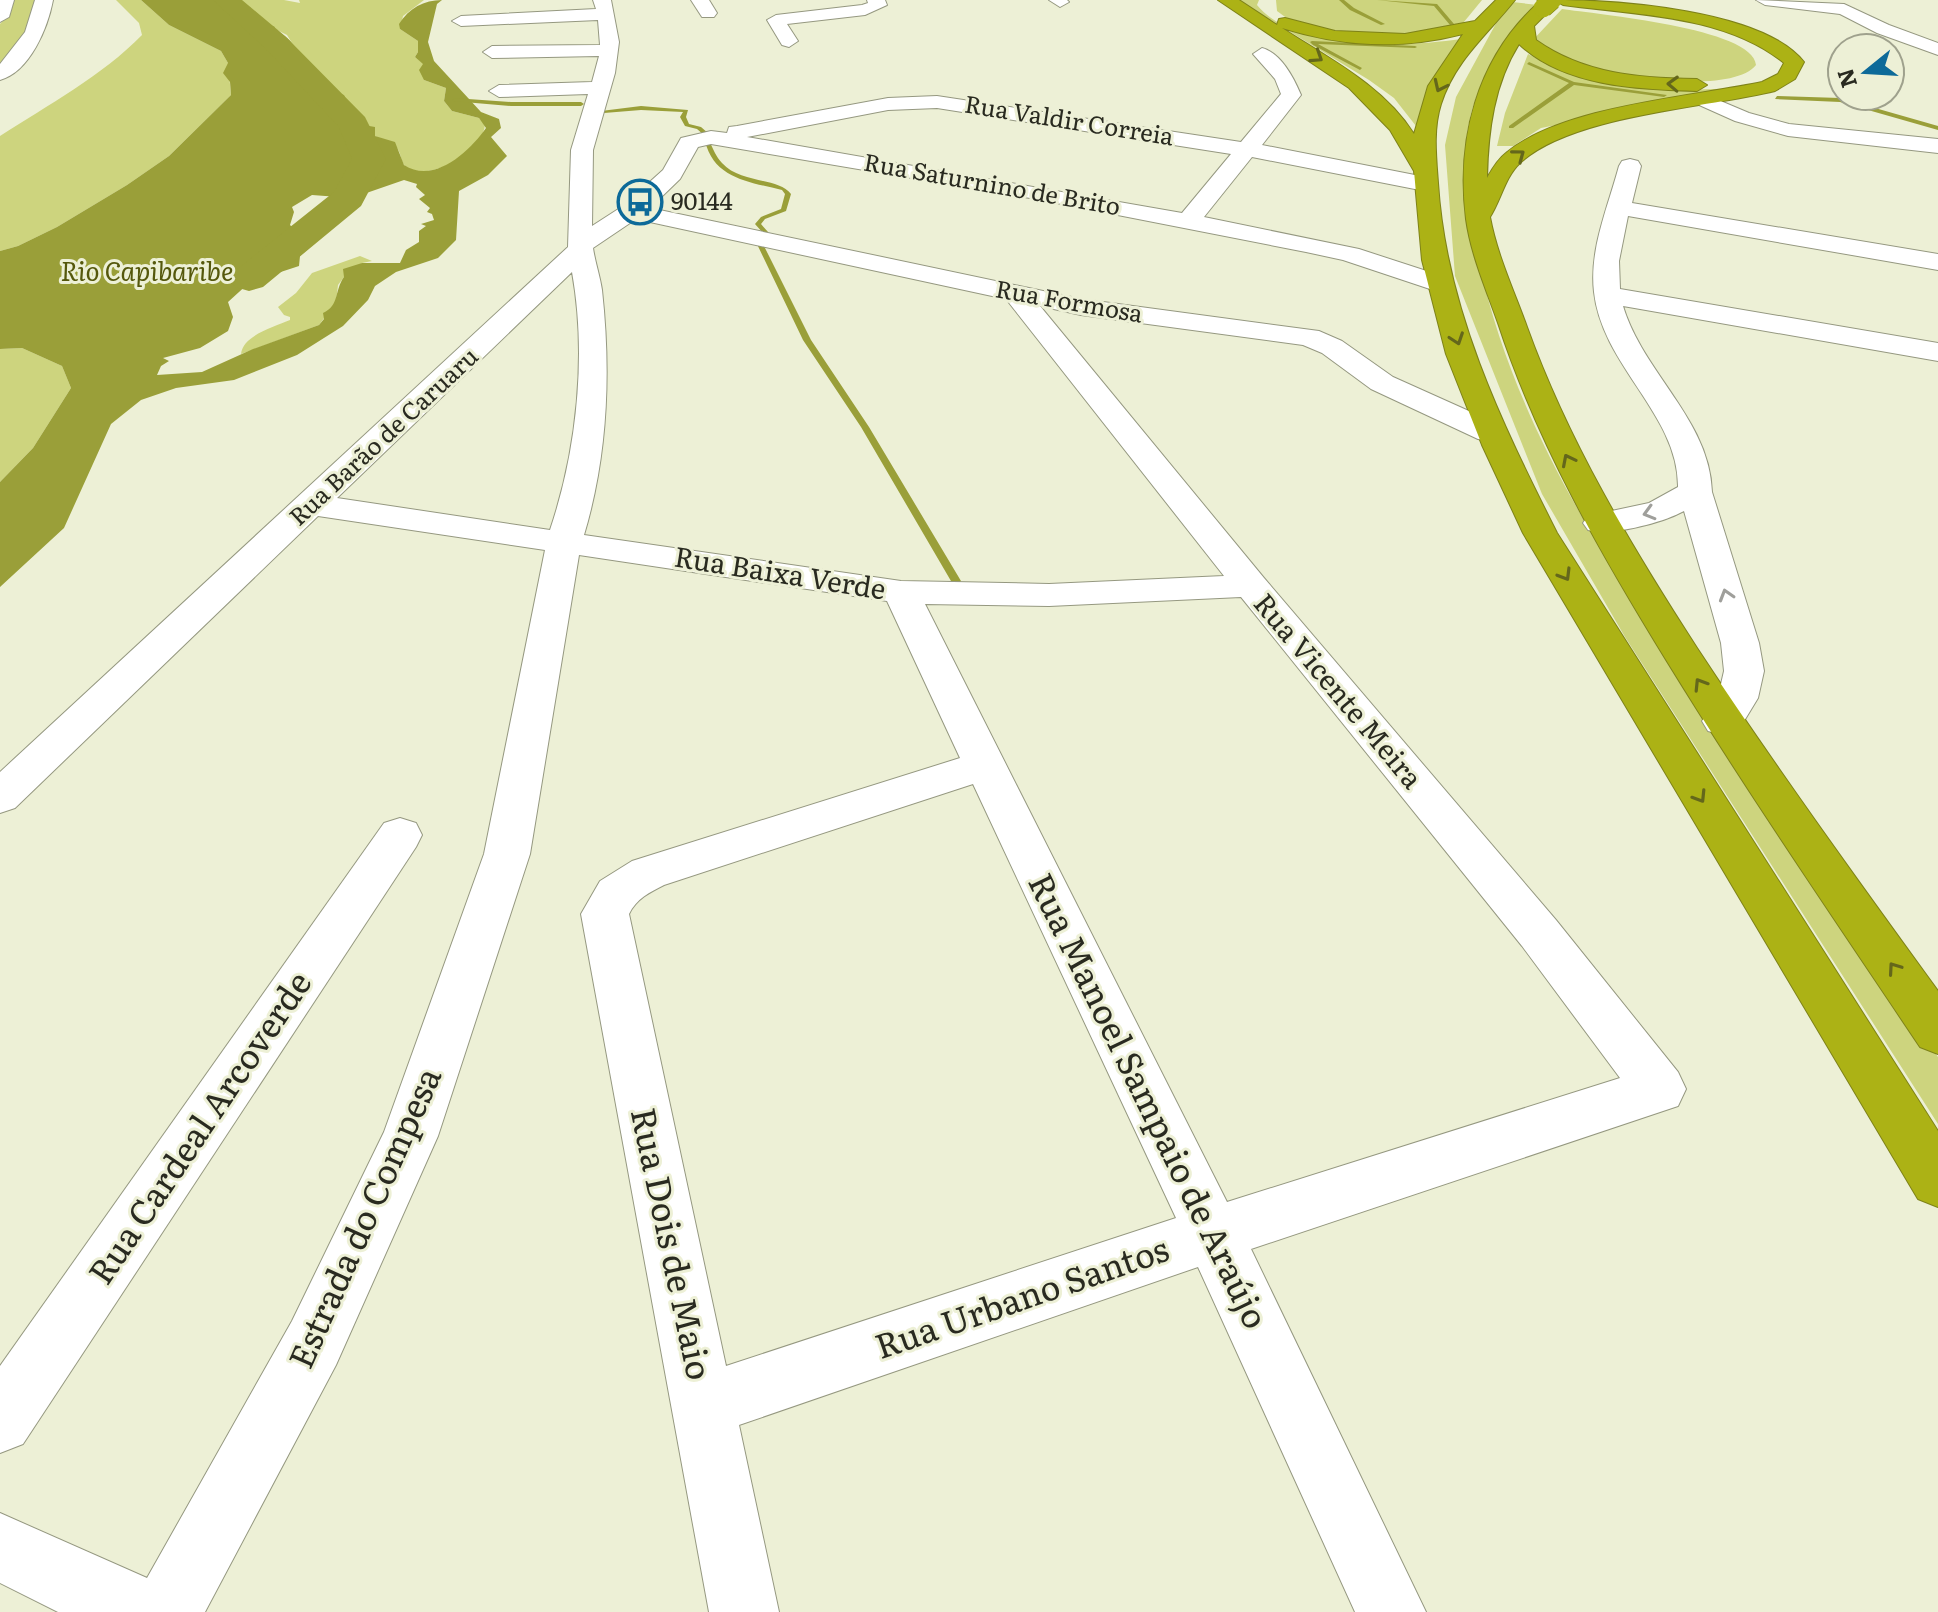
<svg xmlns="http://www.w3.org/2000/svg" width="1938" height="1612" font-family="Literata,serif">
<rect width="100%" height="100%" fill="#edf0d6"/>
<g fill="#cdd47e">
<polygon points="14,0 41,0 40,11 0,71 0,24 9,14"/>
<path d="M116 0H141L169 25 221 51 228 63 231 95 169 156 127 185 57 227 18 246 0 251V136C48 105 102 76 142 35L139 23Z"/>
<path d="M234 0H284L300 3 299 0H424L403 16 400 29 418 41V52L415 57 424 64V80L446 88 444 101 452 111 479 118 485 124C484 150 435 180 410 169 399 164 403 156 397 148L375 136V131L350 114 339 93 317 92 306 83 307 67 287 35 249 16Z"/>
<path d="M1238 0H1259L1257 5C1295 52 1407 47 1461 39L1416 126 1394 98 1369 80Z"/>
<polygon points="1276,0 1482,0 1459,28 1439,34 1341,35 1292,22 1277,11"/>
<path d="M1512 2 1538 5C1496 54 1467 90 1465 159 1464 192 1472 228 1479 261 1516 438 1624 587 1722 736 1794 843 1866 950 1938 1057V1124L1625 637 1542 494 1455 276 1445 145 1456 97 1500 16Z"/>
<path d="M1562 9C1595 14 1754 28 1756 65 1735 93 1625 79 1593 72 1572 67 1551 50 1532 41Z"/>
<path d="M1528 54C1594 90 1676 93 1749 87L1541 128 1513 146H1497L1505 113Z"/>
<path d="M360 256 372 261 362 263 344 277 338 285 336 302 319 325 241 354C243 335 274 327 290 320V317L284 315 278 307 296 293 312 273Z"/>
<polygon points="22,348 62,366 71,388 33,448 0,482 0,349"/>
</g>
<path fill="#9a9f39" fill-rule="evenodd" d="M141 0H234L251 8 247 13 249 16 275 27 273 30C298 39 297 57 312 75L306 83 317 92 327 89 344 95C351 110 351 124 375 127V136L395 142 404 165C434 185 470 151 486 128L479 118 452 111 444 101 446 88 424 80 419 70 423 64 415 57 418 52V41L400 29 399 24C409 8 424 0 442 0L437 4 428 42 434 61 481 112 499 119 501 128 491 137 507 156 488 175 459 191 456 240 438 258 396 272 375 286 368 300 343 326 297 355 234 380 176 388 141 400 111 424 64 528 0 587V482L33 448 71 388 62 366 22 348 0 349V251L18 246 57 227 127 185 169 156 231 95 230 82 223 73 228 63 221 51 169 25ZM404 180 417 184 416 187 425 195 419 199 430 208 427 212 432 214 434 220 421 224 426 226 419 231V242L406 250 400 263H362L343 269 344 277C334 291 340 305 323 313L324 319 319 325 253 349 202 372 157 375 161 366 169 361 163 358 200 348 228 331 233 317 228 302 250 282 299 266 300 256 324 235 330 219C324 222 300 229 294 229L290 225 294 212 292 207 312 195 352 198Z"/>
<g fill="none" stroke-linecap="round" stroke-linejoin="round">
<g fill="#9a9f39" fill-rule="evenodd">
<polygon points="1339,0 1344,0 1354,8 1385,24 1381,25 1350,10"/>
<polygon points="1377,0 1437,4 1454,24 1450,25 1434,6"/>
<polygon points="1312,41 1415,46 1417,47 1415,48 1318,44 1362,68 1360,70 1313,45 1310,42"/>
<polygon points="1529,62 1574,82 1667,95 1664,97 1574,85 1513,128 1509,128 1509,126 1569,83 1527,64"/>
<polygon points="1777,96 1840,98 1938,126 1938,130 1840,102 1775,99"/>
<polygon points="454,98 511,102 581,102 584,104 581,106 511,106 452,101"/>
<polygon points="641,106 688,110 686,117 689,124 701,127 709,134 704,135 697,129 685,126 680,117 683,112 641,110 604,113 601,111"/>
<path d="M705 141H709C713 148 716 157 722 163 741 184 778 177 791 194L786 211 765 219 761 224 768 232 767 233H763L755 224 761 217 781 209 785 194 782 190C750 182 714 179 705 141Z"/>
<polygon points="757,241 762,242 811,340 869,427 961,581 959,583 953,583 951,581 861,427 803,340 756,242"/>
</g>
<polygon fill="#9a9f39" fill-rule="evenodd" points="213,0 242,0 285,36 365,117 386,159 361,206 263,287 249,291 235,287 229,279 235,271 334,192 352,159 339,127 265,48"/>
<g stroke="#959880" stroke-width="2">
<g id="minor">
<polygon points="0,0 14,0 9,17 0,22"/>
<path d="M35 0H53C48 27 30 72 0 80V64L25 32Z"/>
<path d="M593 0H611L619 42 615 73 593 150 592 226 623 206 663 170 681 138 711 131 727 133 729 127 737 126 888 98 937 96 1241 142 1281 94 1275 79 1253 54 1262 48C1281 53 1294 78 1301 95L1262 145 1425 177 1433 179 1437 184 1433 189 1425 191 1252 157 1204 217 1359 249 1448 278 1452 284 1448 290 1439 292 1343 260 1306 252 1036 199 711 144 698 147 680 179 650 208 1081 299 1319 331 1342 341 1393 377 1500 425 1505 432 1500 439 1489 441 1478 439 1371 389 1322 353 1303 345 1081 315 1040 306 1264 578 1556 920 1678 1072 1686 1089 1678 1106 1251 1249 1426 1612H1355L1198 1267 739 1425 779 1612H709L581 914 600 881 632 861 960 758 887 601 579 555 530 854 438 1136 336 1365 205 1612H58L0 1583V1513L147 1578 292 1321 384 1132 484 854 545 550 318 516 15 808 0 813V772L568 247 571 150 588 94 499 97 489 91 499 85 592 82 599 56 492 58 483 52 492 46 600 45 598 20 461 26 452 21 461 16 596 9ZM937 108 1231 154 1182 213 747 137 888 110ZM636 219 1006 299 1224 576 1049 584 901 581 584 535C608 455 611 372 602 290 600 276 595 262 593 248ZM572 272C587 355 577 450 550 530L337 498ZM1241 597 1522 946 1620 1078 1227 1202 925 604 1049 606ZM973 784 1176 1218 726 1366 629 914C636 899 650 892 664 885Z"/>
<polygon points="691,0 709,0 717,13 714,17 702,17"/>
<polygon points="867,0 885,0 887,5 865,15 787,24 798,41 789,47 782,45 767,20 776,15 862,5 868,3"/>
<polygon points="1049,0 1067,0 1069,2 1060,7"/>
<polygon points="1756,0 1844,4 1889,25 1938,43 1938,55 1877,33 1840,14 1765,5"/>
<polygon points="1704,94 1749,113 1789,124 1938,139 1938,153 1788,136 1735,121 1697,104 1694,100"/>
<path d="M1630 159 1638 161 1641 166 1632 203 1938 254V270L1628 216 1619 261 1620 289 1938 343V361L1623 306C1643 373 1710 420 1712 492L1759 643 1764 671 1758 698 1738 731 1723 735 1708 731 1702 721 1718 697 1724 671 1721 643 1684 511C1662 523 1612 536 1588 530L1583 523 1588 516 1649 503 1678 487C1679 415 1602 366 1594 292 1589 249 1608 207 1619 166L1622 161Z"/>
<polygon points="400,818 416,823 422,835 416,847 23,1444 0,1453 0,1366 384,823"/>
</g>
</g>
<g stroke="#7e8219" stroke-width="2">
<g id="highway">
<path d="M1218 0H1239L1277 25 1279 19 1285 18 1335 31 1405 34 1475 21 1496 0H1515C1488 34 1455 60 1441 104 1433 129 1436 156 1438 183 1446 309 1501 422 1557 533L1938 1131V1207L1918 1199 1523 533 1482 445 1446 354 1422 260 1414 171 1390 130 1349 88ZM1282 28C1343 47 1401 50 1463 34L1428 86 1414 134C1384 86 1328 58 1282 28Z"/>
<path d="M1554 0C1617 0 1763 10 1804 62L1795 79 1775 91C1706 108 1572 115 1520 163 1505 177 1501 200 1490 217 1497 255 1514 291 1527 327 1568 441 1631 546 1697 648 1774 765 1856 878 1938 991V1054L1920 1047C1835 920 1748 793 1668 663 1601 554 1538 445 1498 323 1486 289 1471 255 1466 219 1456 139 1477 59 1537 4H1549L1552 8 1534 26 1536 40C1584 74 1639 78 1697 79L1707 85 1697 91C1638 89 1564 87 1519 44 1494 84 1488 131 1487 178 1492 169 1498 159 1506 153 1562 106 1691 97 1762 82L1778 74 1784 63C1725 15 1636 15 1563 5Z"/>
</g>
</g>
<use href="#minor" fill="#fff" fill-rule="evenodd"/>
<use href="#highway" fill="#acb215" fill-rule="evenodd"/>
<g stroke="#7e8219" stroke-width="20" stroke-linecap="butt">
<polyline id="highway-bridge" points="1543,8 1552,0"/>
</g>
<use href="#highway-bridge" stroke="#acb215" stroke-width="19"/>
</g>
<defs><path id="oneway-chevron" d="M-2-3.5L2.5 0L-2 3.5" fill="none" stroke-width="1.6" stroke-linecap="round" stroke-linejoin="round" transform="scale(2)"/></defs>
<g stroke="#64671b">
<use href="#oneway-chevron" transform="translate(1317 57) rotate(33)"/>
<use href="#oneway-chevron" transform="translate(1673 84) rotate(-178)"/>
<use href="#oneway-chevron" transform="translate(1440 86) rotate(115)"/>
<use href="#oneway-chevron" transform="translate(1519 155) rotate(-37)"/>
<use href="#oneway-chevron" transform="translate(1457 339) rotate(71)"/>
<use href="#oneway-chevron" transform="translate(1568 460) rotate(-117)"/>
<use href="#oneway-chevron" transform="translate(1565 575) rotate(59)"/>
<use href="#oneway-chevron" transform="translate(1700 684) rotate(-122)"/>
<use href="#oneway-chevron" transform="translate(1700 797) rotate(58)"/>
<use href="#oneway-chevron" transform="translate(1894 968) rotate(-125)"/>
</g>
<g stroke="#9f9f9b">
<use href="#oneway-chevron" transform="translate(1649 513) rotate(164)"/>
<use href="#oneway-chevron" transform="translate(1726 595) rotate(-107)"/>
</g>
<defs>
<g id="bus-ring" transform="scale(2.3)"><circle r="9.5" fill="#edf0d6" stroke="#0d6a99" stroke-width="1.5"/><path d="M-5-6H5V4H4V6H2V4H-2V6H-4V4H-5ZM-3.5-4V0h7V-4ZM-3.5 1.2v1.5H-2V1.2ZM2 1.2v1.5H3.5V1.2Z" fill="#0d6a99"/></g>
</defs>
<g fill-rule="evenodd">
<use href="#bus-ring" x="640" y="202"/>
</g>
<g text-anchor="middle" stroke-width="6" stroke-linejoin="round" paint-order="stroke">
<g font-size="24" fill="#292a20" stroke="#edf0d6">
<text transform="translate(1069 121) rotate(9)" y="8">Rua Valdir Correia</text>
<text transform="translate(992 185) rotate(10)" y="8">Rua Saturnino de Brito</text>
<text transform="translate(1069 302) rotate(10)" y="8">Rua Formosa</text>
<text transform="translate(384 437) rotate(-43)" y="8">Rua Barão de Caruaru</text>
</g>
<g font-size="24" fill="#292a20" stroke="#edf0d6" text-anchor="start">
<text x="671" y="210">90144</text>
</g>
<g font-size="26" font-style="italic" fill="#55580c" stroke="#edf0d6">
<text x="147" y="281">Rio Capibaribe</text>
</g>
<g font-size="28" fill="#292a20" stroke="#edf0d6">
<text transform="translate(780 573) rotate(9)" y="10">Rua Baixa Verde</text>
<text transform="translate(1338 691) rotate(50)" y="10">Rua Vicente Meira</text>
</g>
<g font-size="34" fill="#292a20" stroke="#edf0d6">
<text transform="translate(1148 1101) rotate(64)" y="12">Rua Manoel Sampaio de Araújo</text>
<text transform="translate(200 1128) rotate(-56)" y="12">Rua Cardeal Arcoverde</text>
<text transform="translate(365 1218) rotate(-66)" y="12">Estrada do Compesa</text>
<text transform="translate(671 1244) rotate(78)" y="12">Rua Dois de Maio</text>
<text transform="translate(1022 1298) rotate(-19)" y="12">Rua Urbano Santos</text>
</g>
</g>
<g transform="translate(1866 72) rotate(252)"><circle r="38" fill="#edf0d6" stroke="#9fa18d" stroke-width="2"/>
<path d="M0-6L14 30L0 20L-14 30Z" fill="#0d6a99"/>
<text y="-12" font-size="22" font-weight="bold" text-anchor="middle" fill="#292a20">N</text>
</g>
</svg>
